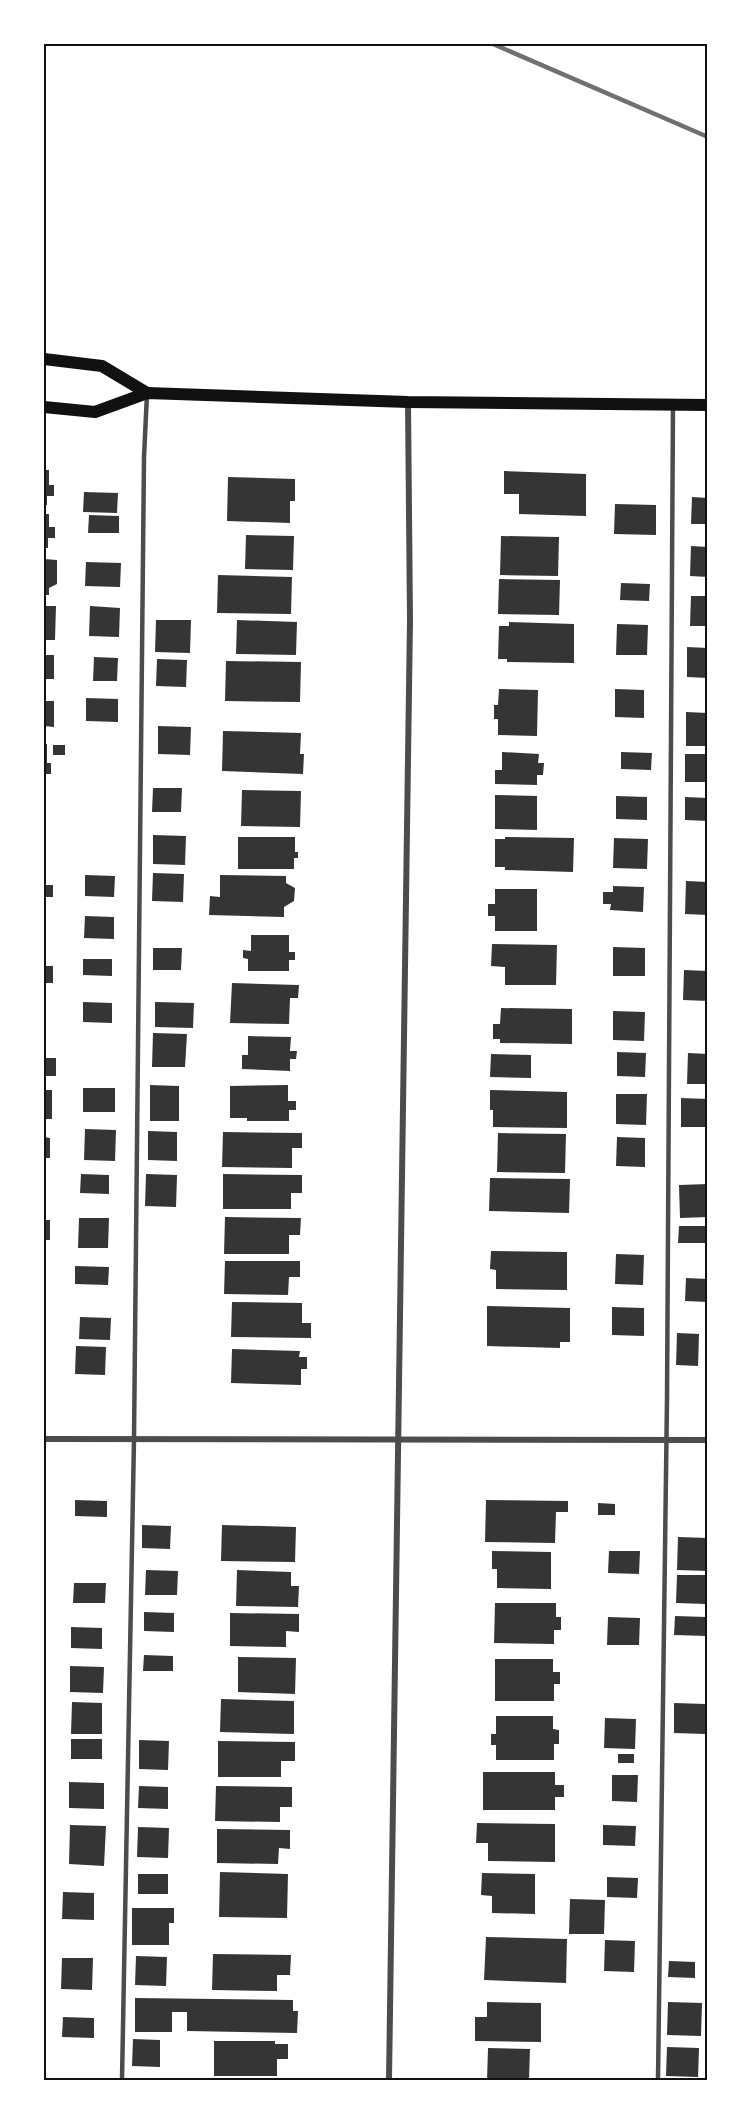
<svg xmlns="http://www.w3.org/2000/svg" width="751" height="2124" font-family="'Roboto Serif',serif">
<rect width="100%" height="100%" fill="#fff"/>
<g fill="#353535">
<polygon points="44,470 49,470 49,485 54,485 54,496 47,496 47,505 44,505"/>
<polygon points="504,471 586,474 586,516 519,514 519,494 504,494"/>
<polygon points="228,477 295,479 295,501 290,501 290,523 227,521"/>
<polygon points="84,492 118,493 117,513 83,512"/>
<polygon points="692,497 708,498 708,524 691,524"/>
<polygon points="615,504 656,505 656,535 614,534"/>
<polygon points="44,514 49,514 49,527 55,527 55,538 48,538 48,548 44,548"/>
<polygon points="89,515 119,516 119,533 88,533"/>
<polygon points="246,535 294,536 293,570 245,569"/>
<polygon points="501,536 559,537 558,576 500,575"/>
<polygon points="691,546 708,547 708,577 690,576"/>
<polygon points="44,559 57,560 57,584 49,588 49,595 44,595"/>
<polygon points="86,562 121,563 120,587 85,586"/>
<polygon points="218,575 292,577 291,614 217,613"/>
<polygon points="499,579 560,580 559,615 498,614"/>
<polygon points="621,583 650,584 649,601 620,600"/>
<polygon points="691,596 708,596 708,626 690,626"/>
<polygon points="44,606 56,606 55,640 44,640"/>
<polygon points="90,606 120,608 119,637 89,636"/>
<polygon points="156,620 191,620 190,653 155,652"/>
<polygon points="237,620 297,622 296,655 236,654"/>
<polygon points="509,622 574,624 574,663 507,662 507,659 498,659 499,626 509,626"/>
<polygon points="617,624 648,625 647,655 616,655"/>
<polygon points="687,647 708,648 708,678 687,677"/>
<rect x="44" y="655" width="10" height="24"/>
<polygon points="94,657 118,658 117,681 93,681"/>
<polygon points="157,659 187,660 186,687 156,686"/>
<polygon points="226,661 301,662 300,702 225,701"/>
<polygon points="499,689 538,690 537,736 498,735 498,719 494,719 494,705 498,705"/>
<polygon points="615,689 644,690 644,718 615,717"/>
<polygon points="86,698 118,699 118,722 86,721"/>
<polygon points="44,701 54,701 54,727 44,726"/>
<polygon points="686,712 708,713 708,746 686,746"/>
<polygon points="158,726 191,727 190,755 158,754"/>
<polygon points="223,731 301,733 300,754 304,754 303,774 222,771"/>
<polygon points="44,744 47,744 47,763 51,763 51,774 44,774"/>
<rect x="53" y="745" width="12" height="10"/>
<polygon points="502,752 539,754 538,763 544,763 543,775 537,775 537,785 495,784 495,770 502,770"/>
<polygon points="621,752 652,753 651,770 621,769"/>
<rect x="685" y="754" width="23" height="28"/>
<polygon points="153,788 182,788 181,812 152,812"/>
<polygon points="242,790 301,791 300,827 241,826"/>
<polygon points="495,795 537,796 537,830 495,829"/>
<polygon points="616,796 647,797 647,820 616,819"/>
<polygon points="685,797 708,798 708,821 685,820"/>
<polygon points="153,835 186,836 185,865 153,864"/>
<polygon points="238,837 295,837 295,852 298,852 298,858 294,858 294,869 238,869"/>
<polygon points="505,837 574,838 573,872 505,870 505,867 495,867 495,839 505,839"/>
<polygon points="614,838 648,839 647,869 613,868"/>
<polygon points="153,873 184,874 183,902 152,901"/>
<polygon points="85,875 115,876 114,897 85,896"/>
<polygon points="220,875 286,876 286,883 295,888 294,901 284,907 284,917 209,915 210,896 220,897"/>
<polygon points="686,881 708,882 708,915 685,914"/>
<rect x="44" y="885" width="9" height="12"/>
<polygon points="613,886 644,887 643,912 610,910 611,904 603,904 603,892 613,892"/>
<polygon points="495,889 537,889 537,931 495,931 495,916 488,916 488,904 495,904"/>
<polygon points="85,916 114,917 114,939 84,938"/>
<polygon points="251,935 289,935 289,952 295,952 295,960 289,960 289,971 248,971 248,959 243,958 243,950 251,951"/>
<polygon points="492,944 557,945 556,985 505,985 505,967 491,966"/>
<polygon points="613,947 645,948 645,976 613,976"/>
<polygon points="153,948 182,948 181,970 153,970"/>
<polygon points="83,959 112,959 112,976 83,975"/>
<rect x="44" y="966" width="9" height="17"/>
<polygon points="684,970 708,971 708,1001 683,1000"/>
<polygon points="232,983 299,985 298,998 290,998 289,1024 230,1023"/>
<polygon points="83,1002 112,1003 112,1023 83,1022"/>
<polygon points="155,1002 194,1003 193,1028 155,1027"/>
<polygon points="501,1008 572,1009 572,1044 500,1043 500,1039 493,1039 493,1024 500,1024"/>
<polygon points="613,1011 645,1012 644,1041 613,1040"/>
<polygon points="153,1033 187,1034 185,1067 152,1067"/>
<polygon points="248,1036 291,1037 290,1051 297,1051 296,1059 290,1059 290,1071 242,1069 242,1055 248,1055"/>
<polygon points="617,1052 646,1053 645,1077 617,1076"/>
<polygon points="688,1053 708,1054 708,1084 687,1084"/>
<polygon points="491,1054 531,1055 531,1078 490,1077"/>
<rect x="44" y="1058" width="12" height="18"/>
<polygon points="150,1085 179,1086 179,1121 150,1121"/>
<polygon points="288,1085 288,1101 296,1101 296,1110 289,1110 289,1121 247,1121 247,1118 230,1118 230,1086"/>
<rect x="83" y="1088" width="32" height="24"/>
<rect x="44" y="1090" width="8" height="29"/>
<polygon points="490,1090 567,1092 567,1128 493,1127 493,1110 490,1110"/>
<polygon points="616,1094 647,1094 646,1125 616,1124"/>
<polygon points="681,1098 708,1099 708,1127 681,1127"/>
<polygon points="85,1129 116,1130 115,1161 84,1160"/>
<polygon points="148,1131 177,1132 177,1161 148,1160"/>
<polygon points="223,1132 302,1133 302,1148 292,1148 292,1168 222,1167"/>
<polygon points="498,1133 566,1134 565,1173 497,1172"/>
<polygon points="44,1137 50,1138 50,1158 44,1158"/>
<polygon points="617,1137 645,1138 645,1167 616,1166"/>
<polygon points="81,1174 109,1175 109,1194 80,1193"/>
<polygon points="146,1174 177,1175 176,1207 145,1206"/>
<polygon points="223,1174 302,1175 302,1193 291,1193 291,1209 223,1209"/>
<polygon points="490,1178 570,1179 569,1213 489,1211"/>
<polygon points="708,1184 708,1217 680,1218 679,1185"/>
<polygon points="225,1217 301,1218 300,1235 289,1235 289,1254 224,1254"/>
<polygon points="79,1218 109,1218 108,1248 78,1248"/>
<rect x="44" y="1220" width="6" height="20"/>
<polygon points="679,1226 708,1226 708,1243 678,1243"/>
<polygon points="491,1251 567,1252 567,1290 496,1289 496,1270 490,1269"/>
<polygon points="616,1254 644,1255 643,1285 615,1284"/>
<polygon points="225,1261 300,1261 300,1277 289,1277 288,1295 224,1294"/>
<polygon points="75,1266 109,1267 108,1285 75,1284"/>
<polygon points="686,1278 708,1279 708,1302 685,1301"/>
<polygon points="232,1302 302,1303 302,1323 311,1323 311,1338 231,1337"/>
<polygon points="487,1306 570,1308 570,1342 560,1342 560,1348 487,1346"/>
<polygon points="612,1307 644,1308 644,1336 612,1335"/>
<polygon points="80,1317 111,1318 110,1340 79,1339"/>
<polygon points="677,1333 699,1334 698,1366 676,1365"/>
<polygon points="76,1346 106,1347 105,1375 75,1374"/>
<polygon points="232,1349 300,1351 299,1357 307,1357 307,1369 301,1369 301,1385 231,1383"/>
<polygon points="75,1500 107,1501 107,1517 75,1516"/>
<polygon points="486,1500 568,1501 568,1512 556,1512 555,1543 485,1542"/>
<polygon points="598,1503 615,1504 615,1515 598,1515"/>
<polygon points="142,1525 171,1526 170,1549 142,1548"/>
<polygon points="222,1525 296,1527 295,1562 221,1561"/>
<polygon points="678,1537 708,1538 708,1571 677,1570"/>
<polygon points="492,1551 551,1552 551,1589 497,1588 497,1569 492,1569"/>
<polygon points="609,1551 640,1551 639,1574 608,1573"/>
<polygon points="146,1570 178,1571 177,1595 145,1595"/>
<polygon points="237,1570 291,1572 291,1586 299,1586 298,1607 236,1606"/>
<polygon points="677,1575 706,1575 706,1604 676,1603"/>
<polygon points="74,1583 106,1583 105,1603 73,1603"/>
<polygon points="495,1603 556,1603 556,1617 561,1617 561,1630 554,1630 554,1644 494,1643"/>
<polygon points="144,1612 174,1613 174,1632 144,1631"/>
<polygon points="230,1613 299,1614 299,1632 286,1631 286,1647 230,1646"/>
<polygon points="675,1616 707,1617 707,1636 674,1635"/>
<polygon points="608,1617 640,1618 639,1645 607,1645"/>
<polygon points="71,1627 102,1628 102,1649 71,1648"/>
<polygon points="144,1655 173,1656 173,1671 143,1671"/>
<polygon points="238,1657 296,1658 295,1694 238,1692"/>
<polygon points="495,1659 553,1659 553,1672 560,1672 560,1684 554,1684 554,1701 495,1701"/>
<polygon points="70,1666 104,1667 103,1693 70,1692"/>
<polygon points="221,1699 294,1701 294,1734 220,1732"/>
<polygon points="72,1702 102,1703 102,1734 71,1734"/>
<polygon points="674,1703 706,1704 705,1734 674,1733"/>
<polygon points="496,1716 553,1716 553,1729 559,1730 559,1744 554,1744 554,1760 496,1760 496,1745 491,1745 491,1734 496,1734"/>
<polygon points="605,1718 636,1719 635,1749 604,1748"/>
<rect x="71" y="1739" width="31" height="20"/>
<polygon points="139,1740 169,1741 168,1770 139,1769"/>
<polygon points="218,1741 295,1742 295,1761 281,1761 281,1777 218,1777"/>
<rect x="618" y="1754" width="16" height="9"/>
<polygon points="483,1772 555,1772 555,1785 564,1785 564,1797 555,1797 555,1810 483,1810"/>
<polygon points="612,1775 638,1775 637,1802 612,1801"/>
<polygon points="69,1782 104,1783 104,1809 69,1808"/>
<polygon points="139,1786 168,1787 168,1809 138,1808"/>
<polygon points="216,1786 292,1787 292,1807 280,1807 280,1822 215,1821"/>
<polygon points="477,1823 555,1824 555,1862 488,1861 488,1843 476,1843"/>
<polygon points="70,1825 106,1826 104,1866 69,1864"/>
<polygon points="603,1825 636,1826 635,1846 603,1845"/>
<polygon points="138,1827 169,1828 168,1858 137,1857"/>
<polygon points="217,1829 290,1830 290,1849 279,1848 278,1864 217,1863"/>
<polygon points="220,1872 288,1874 287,1918 219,1917"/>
<polygon points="482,1873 535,1874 535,1914 492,1913 492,1896 481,1895"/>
<rect x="138" y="1874" width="30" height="20"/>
<polygon points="607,1877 638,1878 637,1898 607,1897"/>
<polygon points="63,1892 94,1893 94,1920 62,1919"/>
<polygon points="570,1899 605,1900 604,1934 569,1934"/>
<polygon points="132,1908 174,1908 174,1923 169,1923 169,1945 132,1945"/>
<polygon points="486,1937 567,1939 566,1983 484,1980"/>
<polygon points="605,1940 635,1941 634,1972 604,1971"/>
<polygon points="213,1954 291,1955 290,1975 277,1975 277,1991 212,1990"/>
<polygon points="136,1956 167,1957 166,1986 135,1985"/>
<polygon points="62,1958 93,1958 92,1990 61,1989"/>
<polygon points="669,1961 695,1962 695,1978 668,1977"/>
<polygon points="135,1998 293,2000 293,2011 298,2011 297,2033 187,2031 187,2012 172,2012 172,2032 135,2032"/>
<polygon points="487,2002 541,2003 541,2042 475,2041 475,2017 487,2017"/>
<polygon points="668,2002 702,2003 701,2036 667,2035"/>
<polygon points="63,2017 94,2018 94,2038 62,2037"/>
<polygon points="133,2039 160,2040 160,2067 132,2066"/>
<polygon points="214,2041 275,2041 275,2044 288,2044 288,2059 277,2059 277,2076 214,2076"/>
<polygon points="667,2047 699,2048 698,2077 666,2076"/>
<polygon points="488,2048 530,2049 529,2080 487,2080"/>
</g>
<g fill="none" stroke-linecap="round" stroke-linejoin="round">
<g stroke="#4c4c4c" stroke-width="4.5">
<polyline points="122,2080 134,1439 144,457 147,394"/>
<polyline points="658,2080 667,1399 673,405"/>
</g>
<g stroke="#4c4c4c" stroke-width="6">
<polyline points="44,1439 708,1440"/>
<polyline points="389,2080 410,620 408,402"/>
</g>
<g stroke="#111" stroke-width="12">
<polyline points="44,359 102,366 147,393"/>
<polyline points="44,407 95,412 147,393 408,402 708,405"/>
</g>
<polyline stroke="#707070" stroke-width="4.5" points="493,44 708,137"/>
</g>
<rect width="751" height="2124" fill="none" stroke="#ffffff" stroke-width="90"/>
<rect x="45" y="45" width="661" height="2034" fill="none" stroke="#111" stroke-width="2"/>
</svg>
